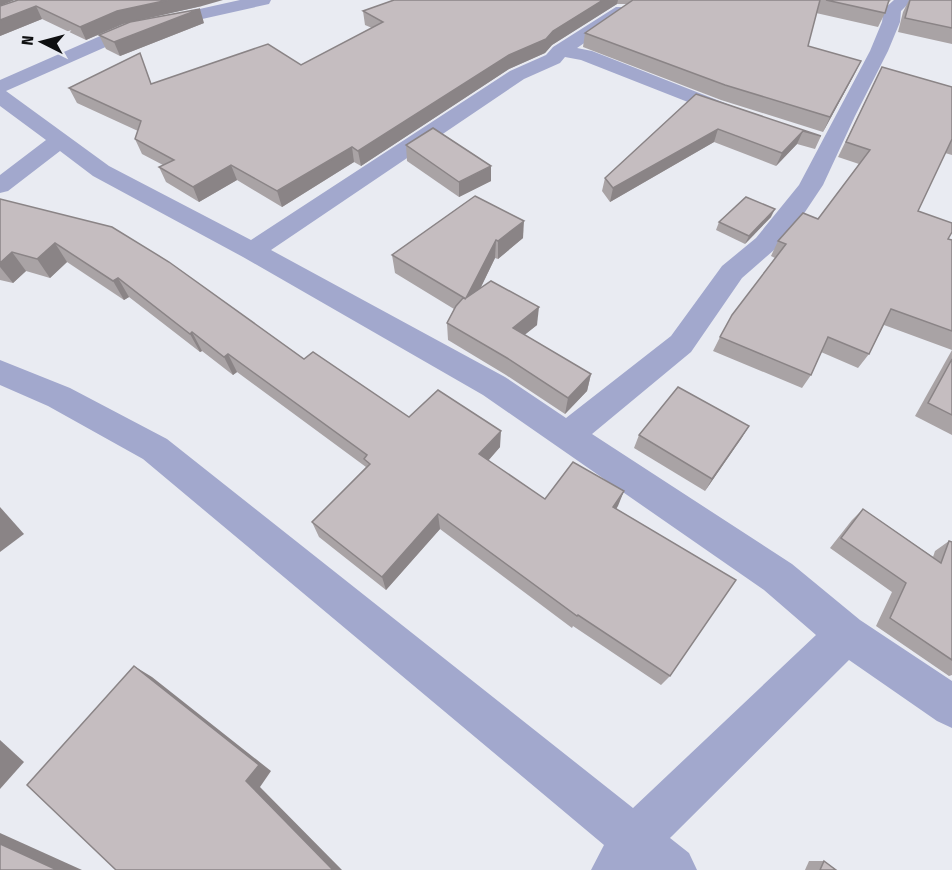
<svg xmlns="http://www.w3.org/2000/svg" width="952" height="870" font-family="'Fira Sans Condensed',sans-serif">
<rect width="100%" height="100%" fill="#e9ebf2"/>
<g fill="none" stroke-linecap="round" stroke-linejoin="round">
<polygon fill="#a2a8cd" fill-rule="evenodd" points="240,0 271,0 269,4 135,34 6,91 109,166 251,240 510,71 546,55 553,47 616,7 628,7 631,11 577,48 592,51 740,109 744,113 740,117 733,119 726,117 581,60 565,57 560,63 524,79 271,250 505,377 566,418 671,336 722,266 756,238 799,185 870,51 882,22 884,9 894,0 912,0 901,11 900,22 888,51 855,116 823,185 805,212 774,250 742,278 691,352 592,434 792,564 860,620 952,681 952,728 937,721 849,660 670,838 689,853 697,870 591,870 604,845 143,459 48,406 0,385 0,360 70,388 167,439 633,808 816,635 764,590 483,395 243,257 93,176 60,151 8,191 0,193 0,175 46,140 0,106 0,80 123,26"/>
</g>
<g fill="#a9a3a5">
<polygon points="394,0 891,0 888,3 885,13 878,27 816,13 808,46 854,75 823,132 721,100 583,47 585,33 627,4 617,4 552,45 545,53 509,69 361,166 354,162 282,207 237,180 199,202 166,182 159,167 163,165 142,154 135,139 138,131 77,103 69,88 152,84 301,65 372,28 365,25 363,11"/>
<polygon points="909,0 952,0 952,44 898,32 903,12"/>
<polygon points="0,6 202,6 134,21 204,23 120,56 106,49 99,35 129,22 123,24 86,40 42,19 0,36"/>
<polygon points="882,67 952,87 952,155 945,153 918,211 948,239 952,240 952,350 884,325 869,354 858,368 821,352 811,375 802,388 713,351 720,337 775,258 771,256 778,241 818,219 859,164 838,157"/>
<polygon points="696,94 821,136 815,149 797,144 776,166 714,142 610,202 602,191 605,178"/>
<polygon points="406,145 491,181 459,197 407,161"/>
<polygon points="475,196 523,238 498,259 495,258 480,289 537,325 524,335 591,374 587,391 565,414 506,375 448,340 447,323 454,309 395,273 392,255"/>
<polygon points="0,199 304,359 409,417 500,447 488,461 545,499 624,491 616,508 670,676 661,685 573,626 572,628 440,529 386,590 319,537 312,522 366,467 237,372 233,375 202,351 200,352 129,297 124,300 67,262 50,278 26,271 13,283 0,280"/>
<polygon points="771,217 745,244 716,230 719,222"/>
<polygon points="952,350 952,435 915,416"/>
<polygon points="749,426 705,491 634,448 639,435"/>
<polygon points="863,509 933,557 935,551 949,541 952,542 952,675 949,676 876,626 892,592 830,548 852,520"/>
<polygon points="809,861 824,861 836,870 805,870"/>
</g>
<g fill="#8a8486">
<polygon points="0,0 15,0 0,6"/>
<polygon points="168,0 223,0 202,6 123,24 86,40 80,27 117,11"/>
<polygon points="603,0 618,0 617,4 552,45 545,53 509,69 361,166 358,151 509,55 553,31"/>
<polygon points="36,6 42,19 0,36 0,20"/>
<polygon points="200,9 204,23 120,56 114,42"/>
<polygon points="861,61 854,75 823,132 830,117"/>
<polygon points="718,129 714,142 610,202 613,188"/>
<polygon points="803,131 797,144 776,166 782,153"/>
<polygon points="352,147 354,162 282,207 277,191"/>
<polygon points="231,165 237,180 199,202 193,187"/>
<polygon points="491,166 491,181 459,197 459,182"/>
<polygon points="775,209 771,217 745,244 749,236"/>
<polygon points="524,221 523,238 498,259 498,241"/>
<polygon points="496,240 495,258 467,316 466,298"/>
<polygon points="55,243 67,262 50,278 37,259"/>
<polygon points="12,252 26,271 13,283 0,267 0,263"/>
<polygon points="118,278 129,297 124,300 113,281"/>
<polygon points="539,307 537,325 512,345 513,328"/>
<polygon points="192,332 202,351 200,352 190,334"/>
<polygon points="228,354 237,372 233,375 224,357"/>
<polygon points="591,374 587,391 565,414 568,398"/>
<polygon points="749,426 741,439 705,491 712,479"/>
<polygon points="501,431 500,447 479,471 479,454"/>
<polygon points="624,491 618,506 608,522 613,507"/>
<polygon points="0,507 24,534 0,552"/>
<polygon points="438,514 440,529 386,590 382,577"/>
<polygon points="134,666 152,677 271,771 260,787 342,870 333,870"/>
<polygon points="0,740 24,762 0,789"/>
<polygon points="0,833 82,870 57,870 0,844"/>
</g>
<g fill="#c5bdc0" stroke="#8a8486" stroke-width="1.5">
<polygon points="18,0 168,0 117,11 80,27 36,6 0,20 0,6"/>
<polygon points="394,0 603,0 553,31 546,39 509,55 358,151 352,147 277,191 231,165 193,187 159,167 174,160 135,139 141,121 69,88 140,53 151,84 268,44 301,65 383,22 363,11"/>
<polygon points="633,0 820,0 808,46 861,61 830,117 725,85 585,33"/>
<polygon points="826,0 889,0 885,13"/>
<polygon points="910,0 952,0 952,28 905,18"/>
<polygon points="200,9 114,42 99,35 130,22"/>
<polygon points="882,67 952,87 952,139 918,211 952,223 952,232 948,239 952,240 952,331 891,309 869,354 828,337 811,375 720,337 732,315 786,244 778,241 803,213 818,219 870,150 846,142"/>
<polygon points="696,94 821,136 803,131 782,153 718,129 613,188 605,178"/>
<polygon points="433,128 491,166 459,182 406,145"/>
<polygon points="475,196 524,221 498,241 496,240 466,298 491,281 539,307 513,328 591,374 568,398 507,358 447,323 456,306 463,298 466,299 392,255"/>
<polygon points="746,197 775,209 749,236 719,222"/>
<polygon points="0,199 112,227 169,262 304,359 313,352 409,417 438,390 501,431 479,454 545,499 573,462 624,491 613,507 736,580 670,676 578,615 577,616 438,514 382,577 312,522 370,464 364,459 367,455 228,354 224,357 192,332 190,334 118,278 113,281 55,243 37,259 12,252 0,263"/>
<polygon points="952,359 952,415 928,403"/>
<polygon points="678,387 749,426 712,479 639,435"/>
<polygon points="863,509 941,563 949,541 952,542 952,660 890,618 906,583 841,538"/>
<polygon points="134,666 259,765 246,781 333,870 116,870 27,785"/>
<polygon points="0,844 57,870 0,870"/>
<polygon points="824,861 836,870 820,870"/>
</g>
<g transform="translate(42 42) rotate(276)" stroke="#e9ebf2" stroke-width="4.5" paint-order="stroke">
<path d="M0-4.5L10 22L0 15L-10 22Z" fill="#0e0f11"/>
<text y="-9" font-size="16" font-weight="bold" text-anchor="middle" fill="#0e0f11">N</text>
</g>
</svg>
